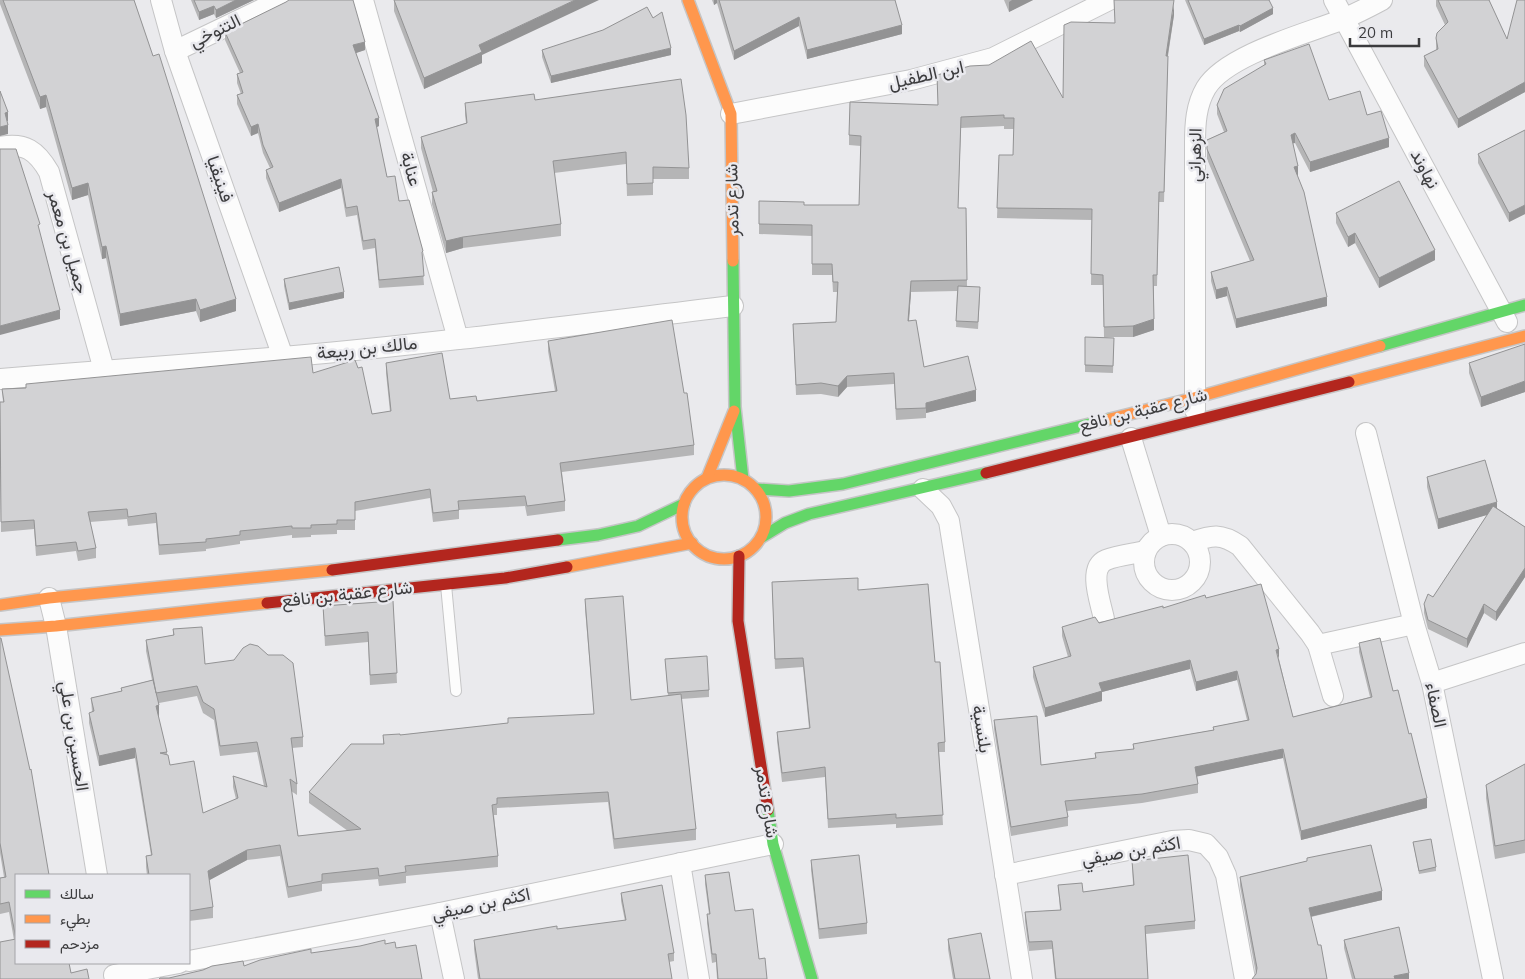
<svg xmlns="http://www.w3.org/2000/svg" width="1525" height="979" font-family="Mulish,Vazirmatn,sans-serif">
<rect width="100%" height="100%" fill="#eaeaed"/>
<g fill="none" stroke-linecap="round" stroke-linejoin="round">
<g stroke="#c5c5c6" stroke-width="12">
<polyline id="lane" points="446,585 456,691"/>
</g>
<g stroke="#c5c5c6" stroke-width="22">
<g id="street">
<polyline points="161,0 175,51 283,357"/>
<polyline points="363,0 458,339"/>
<polyline points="1334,0 1507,322"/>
<polyline points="175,51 281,0"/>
<polyline points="731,114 911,80 993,58 1109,0"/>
<path d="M0 147C25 142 37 151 49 172L104 370"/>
<path d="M0 379C94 371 188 365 283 357 433 344 583 324 733 306"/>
<path d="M1195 410V143C1195 124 1196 105 1206 88 1226 55 1305 34 1341 20 1355 14 1369 7 1382 0"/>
<polyline points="1366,433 1414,624 1432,683 1493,979"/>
<polyline points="1131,438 1161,536"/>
<polyline points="923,489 941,506 949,521 1022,979"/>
<circle cx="1172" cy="562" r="28"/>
<path d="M1192 542C1212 535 1221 533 1240 546L1310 633 1318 645 1333 696"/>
<polyline points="49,598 56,626 97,875"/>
<path d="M1104 619C1101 603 1087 568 1106 560 1118 555 1133 554 1146 551"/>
<polyline points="1318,645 1414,624"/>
<polyline points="1432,683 1525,653"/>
<polyline points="680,863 699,979"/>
<polyline points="1005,875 1172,841 1189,840 1206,844 1218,857 1226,875 1245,979"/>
<polyline points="440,913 454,979"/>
<polyline points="189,961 440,913 773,844"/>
<polyline points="114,975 179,963"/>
</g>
</g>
<g stroke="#c5c5c6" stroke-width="14">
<g id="fast">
<polyline points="733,261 735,407 743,479"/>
<polyline points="1380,346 1525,305"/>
<polyline points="756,489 789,491 843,484 1110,419"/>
<polyline points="762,537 785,523 809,514 986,473"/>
<polyline points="558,540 598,535 638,526 684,504"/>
<polyline points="768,810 773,844 812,979"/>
</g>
</g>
<g stroke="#c5c5c6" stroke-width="14">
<g id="slow">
<polyline points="688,0 731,114 733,261"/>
<polyline points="1349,382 1525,336"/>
<polyline points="1110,419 1194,398 1380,346"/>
<circle cx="724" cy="517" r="42"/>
<polyline points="707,478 734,411"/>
<polyline points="567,567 692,543"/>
<polyline points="0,605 49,598 332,570"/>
<polyline points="0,630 56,626 267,603"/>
</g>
</g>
<g stroke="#c5c5c6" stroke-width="14">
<g id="jam">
<polyline points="986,473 1349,382"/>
<polyline points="739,556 738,621 768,810"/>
<polyline points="332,570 558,540"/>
<polyline points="267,603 505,578 567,567"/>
</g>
</g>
<use href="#lane" stroke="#fcfcfc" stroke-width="10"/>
<use href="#street" stroke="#fcfcfc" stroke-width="20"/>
<use href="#fast" stroke="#63d668" stroke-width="11"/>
<use href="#slow" stroke="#ff974d" stroke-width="11"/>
<use href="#jam" stroke="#b3261e" stroke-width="11"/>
</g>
<g fill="#b5b5b6" fill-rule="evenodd">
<polygon points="0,0 134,0 236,311 200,322 196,311 120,326 106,258 102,259 88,195 72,200 46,107 40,109 0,4"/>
<polygon points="191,0 254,0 216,18 214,14 199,20"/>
<polygon points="394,0 482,55 482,63 424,89 394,11"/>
<polygon points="712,0 895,0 902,34 807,59 799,26 734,60 717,3 714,5"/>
<polygon points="1004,0 1033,0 1009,12"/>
<polygon points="1114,0 1174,15 1168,56 1164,202 1159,202 1157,286 1154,286 1154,330 1133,337 1104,337 1103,285 1091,285 1092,220 997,218 999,155 1013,155 1014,129 1004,129 1004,126 961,128 958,208 966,208 967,286 980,294 978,329 956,327 957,291 911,292 909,321 924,367 976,401 926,413 926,418 896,420 894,384 847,387 838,397 821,394 796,395 793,324 836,322 837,292 833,292 832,275 812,275 812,236 759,234 759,201 804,205 859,205 861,146 849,145 849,135 938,105 937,75 1063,98 1115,23"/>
<polygon points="1185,0 1269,0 1273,14 1240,32 1239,31 1204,45"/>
<polygon points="1436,0 1489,0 1525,92 1458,128 1424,66 1424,56 1436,50 1436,38 1445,25 1436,6"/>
<polygon points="286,2 365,50 356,53 379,126 376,127 387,177 399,201 423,260 422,260 424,285 379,288 375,248 363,250 357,215 346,217 341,188 279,212 266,178 266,170 270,168 263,153 258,133 251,136 237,104 237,95 241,94 237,83 237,74 240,73 225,40 225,32"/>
<polygon points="542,50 671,55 551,83 542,57"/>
<polygon points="1264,60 1329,100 1367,115 1389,147 1310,172 1295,143 1293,143 1298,175 1297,176 1327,306 1236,328 1227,296 1216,299 1211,281 1211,272 1250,261 1207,159 1207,140 1224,132 1217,114 1217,105 1264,65"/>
<polygon points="535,100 689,168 689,179 653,179 653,195 627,196 626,164 554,173 561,224 561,236 463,248 446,253 432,204 432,192 433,192 421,148 421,137 466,123 465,115 465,103"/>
<polygon points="1525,130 1525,214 1509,222 1478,163 1478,154"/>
<polygon points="1336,213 1435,260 1379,288 1355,243 1348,247 1336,223"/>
<polygon points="284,279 344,298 289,310 284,286"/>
<polygon points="1085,337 1114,338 1113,373 1085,372"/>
<polygon points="548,341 684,393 694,445 694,455 562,472 565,501 565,511 527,516 525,506 459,510 459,519 433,522 430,498 355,511 355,530 337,530 337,534 311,535 311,537 292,538 292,535 240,541 240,544 206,549 206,551 159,555 156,523 128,526 127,519 90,522 96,548 96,558 78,561 76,551 36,556 34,529 1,532 0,402 3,402 2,389 313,373 372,414 390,412 386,373 386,363 450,399 477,401 555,391 548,351"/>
<polygon points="1469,363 1525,392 1481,407 1469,373"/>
<polygon points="1427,477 1497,508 1525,527 1525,577 1496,621 1484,613 1467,648 1428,629 1424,613 1424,604 1433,597 1487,515 1438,529 1427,487"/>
<polygon points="772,582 858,590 935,662 945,742 945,752 939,752 943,825 896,828 896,824 828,828 825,777 782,782 777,741 777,732 809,728 803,667 775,669"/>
<polygon points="1206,598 1279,659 1293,717 1370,697 1359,652 1359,643 1393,691 1427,808 1301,840 1283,758 1197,776 1198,784 1198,793 1142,803 1067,811 1068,817 1068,826 1011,836 994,729 994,720 1041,765 1095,758 1095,753 1133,750 1133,744 1213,730 1213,727 1247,720 1237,680 1196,691 1190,669 1102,692 1102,701 1045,717 1033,677 1033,667 1068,657 1062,636 1062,627 1106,621"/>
<path d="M585 599 631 700 668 696 665 659 709 690V697L681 699 696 829V840L614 849 608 802 497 808V815H494L498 856V867L406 876V883L379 886 378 879 322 884V891L288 898 280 856 247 860 209 880 213 907V918L189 921V875H147L146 867V856L151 855 135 758 99 766 89 723V713L92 712 91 698 121 691V688L152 680 146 651V640L173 635V629L205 664 303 737V747L292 748 297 784V795L291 791 298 836 348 831 309 803V792L383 744V735H400L594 714 585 609ZM197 696 203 713 214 720 220 756 257 752 264 786 233 776V787L236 799 203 813 170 765 167 755V752L158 716 159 703Z"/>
<polygon points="393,601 397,683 370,685 368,642 325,646 323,606"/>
<polygon points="0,638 16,875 71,973 0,979 14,940 9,912 0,914 0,878 4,877 0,853"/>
<polygon points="1525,764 1525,853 1495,859 1486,798 1486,785"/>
<polygon points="1413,842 1436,867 1436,871 1419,874"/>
<polygon points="1307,858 1382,900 1311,917 1256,974 1240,886 1240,877 1307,861"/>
<polygon points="811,860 867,923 867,934 819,939 811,870"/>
<polygon points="1132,861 1195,921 1195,929 1146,934 1148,979 1055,979 1052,949 1029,951 1025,921 1025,912 1060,910 1058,885 1083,892 1133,885"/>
<polygon points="705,875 735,911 759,959 767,979 717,979 716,962 712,963 707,923 707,914 709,914 705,884"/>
<polygon points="621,893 674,953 674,961 669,962 672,979 478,979 474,949 474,940 625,921 621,901"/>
<polygon points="948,939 990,979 953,979 948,949"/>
<polygon points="1344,940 1409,979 1352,979 1344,948"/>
</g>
<g fill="#939394">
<polygon points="236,0 254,0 216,18 216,10"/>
<polygon points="575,0 599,0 482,55 482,63 424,89 424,78 479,45"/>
<polygon points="714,0 717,0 717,3 714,5"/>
<polygon points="1012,0 1033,0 1009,12 1009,2"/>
<polygon points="1174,4 1174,15 1166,66 1166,56"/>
<polygon points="214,6 214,14 199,20 199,12"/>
<polygon points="1273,8 1273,14 1240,32 1240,26"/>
<polygon points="799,17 799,26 734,60 734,51"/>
<polygon points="902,25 902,34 807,59 807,50"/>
<polygon points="1239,25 1239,31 1204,45 1204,39"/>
<polygon points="365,42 365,50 353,54 353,45"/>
<polygon points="671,48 671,55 551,83 551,76"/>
<polygon points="1525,82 1525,92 1458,128 1458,119"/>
<polygon points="46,95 46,107 40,109 40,97"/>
<polygon points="8,112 8,121 5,122 5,113"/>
<polygon points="379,118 379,126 375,128 375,119"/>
<polygon points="258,124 258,133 251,136 251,127"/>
<polygon points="8,125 8,134 0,136 0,127"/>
<polygon points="1295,133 1295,143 1291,144 1291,135"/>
<polygon points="1389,138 1389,147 1310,172 1310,162"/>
<polygon points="1298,166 1298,175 1294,177 1294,167"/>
<polygon points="341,179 341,188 279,212 279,203"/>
<polygon points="88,183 88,195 72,200 72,188"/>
<polygon points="1525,205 1525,214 1509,222 1509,213"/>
<polygon points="1355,233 1355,243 1348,247 1348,237"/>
<polygon points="463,237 463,248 446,253 446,241"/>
<polygon points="106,246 106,258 102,259 102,247"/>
<polygon points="1435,250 1435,260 1379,288 1379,278"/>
<polygon points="911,281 911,292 908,332 908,321"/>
<polygon points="1227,287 1227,296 1216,299 1216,290"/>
<polygon points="344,292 344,298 289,310 289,303"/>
<polygon points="1327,297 1327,306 1236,328 1236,319"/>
<polygon points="196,299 196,311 120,326 120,314"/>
<polygon points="236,299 236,311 200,322 200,310"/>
<polygon points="60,310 60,319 0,335 0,326"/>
<polygon points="1154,319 1154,330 1133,337 1133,326"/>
<polygon points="847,376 847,387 838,397 838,386"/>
<polygon points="1525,381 1525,392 1481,407 1481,397"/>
<polygon points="976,390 976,401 926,413 926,403"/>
<polygon points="1497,502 1497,512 1438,529 1438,519"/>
<polygon points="1525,568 1525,577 1496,621 1496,612"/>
<polygon points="1484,604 1484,613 1467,648 1467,639"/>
<polygon points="1279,649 1279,659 1276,650"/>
<polygon points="1190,660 1190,669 1102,692 1102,701 1045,717 1045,708 1099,683"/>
<polygon points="1237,671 1237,680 1196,691 1196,682"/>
<polygon points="159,705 159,716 156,716 156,706"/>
<polygon points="135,748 135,758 99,766 99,756"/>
<polygon points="1283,749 1283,758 1195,777 1195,767"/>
<polygon points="1427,798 1427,808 1301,840 1301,831"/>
<polygon points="247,850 247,860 208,881 208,871"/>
<polygon points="1382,891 1382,900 1309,917 1309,908"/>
<polygon points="1409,973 1409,979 1394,979 1394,976"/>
</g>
<g fill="#d2d2d4" stroke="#939394">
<polygon points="3,0 134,0 153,56 159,54 236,299 200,310 196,299 120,314 106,246 102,247 88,183 72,188 46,95 40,97"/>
<polygon points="194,0 236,0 216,10 214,6 199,12"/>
<polygon points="289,0 353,0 365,42 353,45 379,118 375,119 387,177 395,176 399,201 409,200 423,251 422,252 424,276 379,280 375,239 363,241 357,206 346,208 341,179 279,203 266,170 273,167 263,145 258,124 251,127 237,95 243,93 237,74 243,72 225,32 286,2"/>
<polygon points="394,0 575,0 479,45 482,52 424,78"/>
<polygon points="719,0 895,0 902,25 807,50 799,17 734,51"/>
<polygon points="1114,0 1174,0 1166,56 1168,56 1164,192 1159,192 1157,275 1153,275 1154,319 1133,326 1104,327 1103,275 1091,274 1092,209 997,208 999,155 1013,155 1014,118 1004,118 1004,115 961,117 958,208 966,208 967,280 911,281 908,321 916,320 924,367 968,356 976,390 926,403 926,408 896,409 894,373 847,376 838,386 821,383 796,385 793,324 836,322 838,282 833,282 832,264 812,264 812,225 759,224 759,201 804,202 804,205 859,205 861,136 849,135 850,102 938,105 937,75 970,66 989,65 1031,41 1063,98 1064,25 1071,22 1115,23"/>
<polygon points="1188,0 1269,0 1273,8 1240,26 1239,25 1204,39"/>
<polygon points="1438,0 1489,0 1507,39 1517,0 1525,0 1525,82 1458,119 1424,56 1438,49 1436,38 1437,33 1448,22"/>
<polygon points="647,7 653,18 662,12 671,48 551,76 542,50 603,30"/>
<polygon points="1309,44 1329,100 1360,91 1367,115 1381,111 1389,138 1310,162 1295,133 1291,135 1298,166 1294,167 1304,192 1327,297 1236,319 1227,287 1216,290 1211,272 1254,260 1207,149 1207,140 1227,131 1217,105 1224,89 1266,64 1264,60"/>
<polygon points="681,79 686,115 689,168 653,167 653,183 627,184 626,152 553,161 561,224 463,237 446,241 432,192 437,191 421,137 467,123 465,103 534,94 535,100"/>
<polygon points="0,91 8,112 5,113 8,125 0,127"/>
<polygon points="1525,130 1525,205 1509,213 1478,154"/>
<polygon points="0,149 16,149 40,224 38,225 60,310 0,326"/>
<polygon points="1399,181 1435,250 1379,278 1355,233 1348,237 1336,213"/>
<polygon points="339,267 344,292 289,303 284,279"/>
<polygon points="958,286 980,287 978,322 956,321"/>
<polygon points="672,320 684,393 687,393 694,445 560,463 565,501 527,506 525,496 458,501 459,510 433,513 430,489 355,502 355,520 337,520 337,524 311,525 311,528 292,528 292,526 240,531 240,535 206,539 206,542 159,545 156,513 128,517 127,509 88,512 96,548 78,551 76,542 36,546 34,520 1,522 0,402 4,402 2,389 26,388 26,384 311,357 313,373 355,360 358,368 362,367 372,414 391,411 386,363 442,353 450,399 476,396 477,401 557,391 548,341"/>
<polygon points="1085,337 1114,338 1113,366 1085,365"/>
<polygon points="1525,344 1525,381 1481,397 1469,363"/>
<polygon points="1485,460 1497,502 1438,519 1427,477"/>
<polygon points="1493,506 1525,527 1525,568 1496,612 1484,604 1467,639 1428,620 1424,604 1428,594 1433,597"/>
<polygon points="858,578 858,590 928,584 935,662 940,662 945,742 938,743 943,815 896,818 896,814 828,819 825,767 782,773 777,732 810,728 803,658 775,659 772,582"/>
<polygon points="1261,584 1279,649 1276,650 1293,717 1372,697 1359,643 1380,638 1393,691 1398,690 1409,734 1411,733 1427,798 1301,831 1283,749 1195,767 1198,784 1142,794 1065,801 1068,817 1011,827 994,720 1037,716 1041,765 1096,758 1095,753 1134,749 1133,744 1214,730 1213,727 1249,720 1237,671 1196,682 1190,660 1099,683 1102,691 1045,708 1033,667 1071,656 1062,627 1095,617 1099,623 1106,621 1163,606 1163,608 1205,595 1206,598"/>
<polygon points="623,596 631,700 681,694 696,829 614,839 608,792 497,798 497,804 492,805 498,856 405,866 406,872 379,876 378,868 322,874 322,881 288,887 280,845 247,850 208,871 213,907 189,911 189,875 149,875 146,856 152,855 135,748 99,756 89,713 94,711 91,698 122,691 121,688 153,680 159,705 156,706 167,752 160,753 168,755 170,765 194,761 203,813 238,798 233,776 267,787 257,742 220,746 214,709 203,702 197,686 156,693 146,640 174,635 173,629 202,627 205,664 234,660 243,648 250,644 258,646 268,655 283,655 293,663 303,737 291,738 297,784 290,779 298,836 361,829 309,792 351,744 384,744 383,735 400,734 400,735 508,723 508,718 594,714 585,599"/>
<polygon points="393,601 397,673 370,675 368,632 325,636 323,606"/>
<polygon points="0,638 1,638 30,770 31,769 49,875 16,875 16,963 69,963 71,973 87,969 89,979 0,979 0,942 16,939 9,902 0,904 0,878 6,877 0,843"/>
<polygon points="707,656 709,690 668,693 665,659"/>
<polygon points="1525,764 1525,840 1495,846 1486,785"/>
<polygon points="1431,839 1436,867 1419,871 1413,842"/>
<polygon points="1371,845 1382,891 1309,908 1318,945 1321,945 1327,979 1252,979 1256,974 1257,968 1240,877 1307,861 1307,858"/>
<polygon points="859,855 867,923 819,929 811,860"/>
<polygon points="1188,855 1195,921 1145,926 1148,979 1056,979 1052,941 1029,942 1025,912 1061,910 1058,885 1082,883 1083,892 1134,885 1132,861"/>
<polygon points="729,872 735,911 753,909 759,959 765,958 767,979 718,979 716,954 712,954 707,914 710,914 705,875"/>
<polygon points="662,885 674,953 668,954 672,979 480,979 474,940 557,926 557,929 626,920 621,893"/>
<polygon points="1399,927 1409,973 1394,976 1395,979 1355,979 1344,940"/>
<polygon points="981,933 990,979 955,979 948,939"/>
<polygon points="385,940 385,944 395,942 396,948 416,945 422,979 159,979 160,978 169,978 203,970 212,966 243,961 244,966 260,960 311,949 311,953 360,946"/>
</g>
<g text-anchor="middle" stroke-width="5" stroke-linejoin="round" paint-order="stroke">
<g font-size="18" fill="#3c3c3e" stroke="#e9e9ee">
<text transform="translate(215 31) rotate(-26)" y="6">التنوخي</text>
<text transform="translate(926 75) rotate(-13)" y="6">ابن الطفيل</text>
<text transform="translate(1195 155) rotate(-89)" y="6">الزهراني</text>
<text transform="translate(411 169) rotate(74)" y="6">عنابة</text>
<text transform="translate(1425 169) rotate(62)" y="6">نهاوند</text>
<text transform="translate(220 179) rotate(71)" y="6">فينيقيا</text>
<text transform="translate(732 200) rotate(-91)" y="6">شارع تدمر</text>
<text transform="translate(68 242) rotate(74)" y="6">جميل بن معمر</text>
<text transform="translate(367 348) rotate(-6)" y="6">مالك بن ربيعة</text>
<text transform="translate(1143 410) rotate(-14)" y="6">شارع عقبة بن نافع</text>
<text transform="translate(347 594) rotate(-6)" y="6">شارع عقبة بن نافع</text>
<text transform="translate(1436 705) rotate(78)" y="6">الصفاء</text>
<text transform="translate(982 729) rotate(81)" y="6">بلنسية</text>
<text transform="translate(74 736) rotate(81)" y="6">الحسين بن علي</text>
<text transform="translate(767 802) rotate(81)" y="6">شارع تدمر</text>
<text transform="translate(1131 851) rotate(-10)" y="6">اكثم بن صيفي</text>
<text transform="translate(481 904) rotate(-12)" y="6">اكثم بن صيفي</text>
</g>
</g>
<rect x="15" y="874" width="175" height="90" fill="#e9e9ee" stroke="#a4a4a8"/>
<rect x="25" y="890" width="25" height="8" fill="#63d668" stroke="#a4a4a8"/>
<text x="60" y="899" font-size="15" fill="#3c3c3e">سالك</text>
<rect x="25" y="915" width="25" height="8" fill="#ff974d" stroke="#a4a4a8"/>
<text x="60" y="924" font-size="15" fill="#3c3c3e">بطيء</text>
<rect x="25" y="940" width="25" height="8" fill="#b3261e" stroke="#a4a4a8"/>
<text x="60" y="949" font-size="15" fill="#3c3c3e">مزدحم</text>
<path d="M1350 38v8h69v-8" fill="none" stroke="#3c3c3e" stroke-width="2.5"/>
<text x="1358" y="38" font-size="15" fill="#3c3c3e" stroke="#e9e9ee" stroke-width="4" paint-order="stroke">20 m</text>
</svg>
